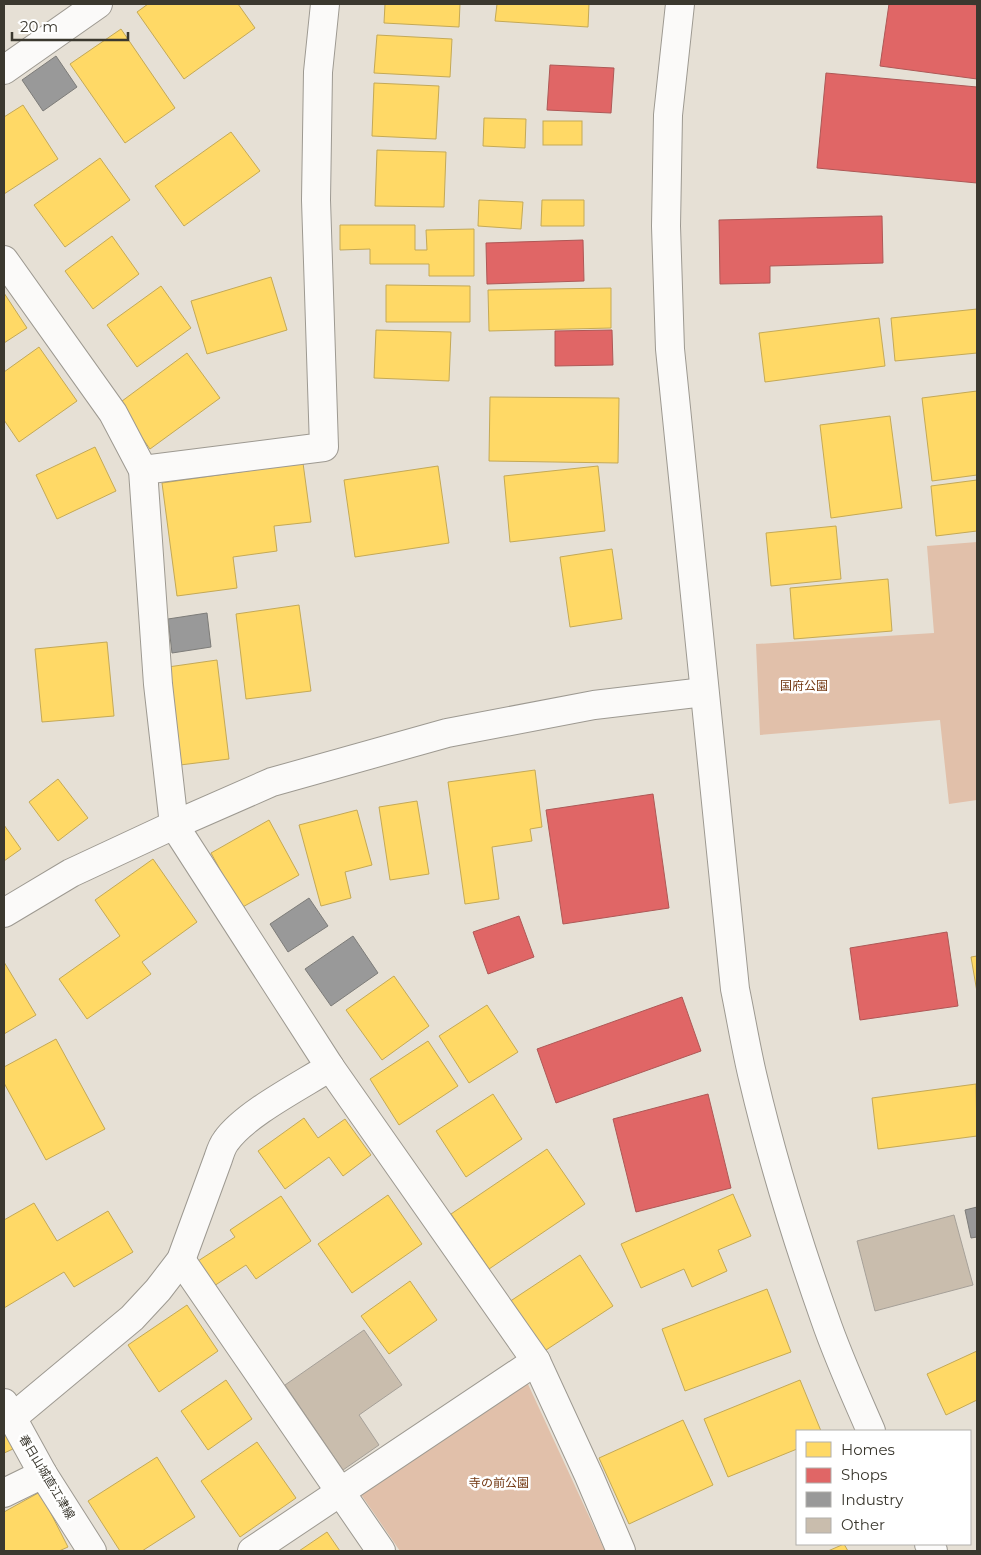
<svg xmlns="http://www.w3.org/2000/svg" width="981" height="1555" font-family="Montserrat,'Noto Sans JP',sans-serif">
<rect width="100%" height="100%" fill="#e6e0d5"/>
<g fill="#e1c0aa">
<polygon points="977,542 977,800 949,804 940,720 760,735 756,644 934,633 927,546"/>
<polygon points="527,1382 605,1551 400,1551 360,1493"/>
</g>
<g fill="#ffd966" stroke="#c4a956">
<polygon points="148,4 238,4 255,28 184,79 137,12"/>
<polygon points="385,4 460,4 459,27 384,23"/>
<polygon points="497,4 589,4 588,27 495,21"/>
<polygon points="121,29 175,108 125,143 70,64"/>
<polygon points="377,35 452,39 450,77 374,73"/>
<polygon points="374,83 439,86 436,139 372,136"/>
<polygon points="23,105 58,159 4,194 4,117"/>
<polygon points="484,118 526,119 525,148 483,146"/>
<rect x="543" y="121" width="39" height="24"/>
<polygon points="231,132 260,171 184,226 155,186"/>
<polygon points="377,150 446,152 444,207 375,206"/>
<polygon points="100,158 130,200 65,247 34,205"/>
<polygon points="479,200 523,202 521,229 478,226"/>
<polygon points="542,200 584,200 584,226 541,226"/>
<polygon points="340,225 415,225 415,250 427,250 426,230 474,229 474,276 429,276 429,264 370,264 370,249 340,250"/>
<polygon points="112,236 139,274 93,309 65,271"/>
<polygon points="271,277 287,330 207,354 191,301"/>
<polygon points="386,285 470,286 470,322 386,322"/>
<polygon points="161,286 191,328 137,367 107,325"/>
<polygon points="611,288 611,328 489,331 488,290"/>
<polygon points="4,293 27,328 4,343"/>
<polygon points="977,309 977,353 895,361 891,318"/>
<polygon points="879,318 885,366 765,382 759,333"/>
<polygon points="376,330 451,332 449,381 374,378"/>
<polygon points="39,347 77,401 19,442 4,420 4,372"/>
<polygon points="187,353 220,398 150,449 118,404"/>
<polygon points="977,391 977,475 932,481 922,398"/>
<polygon points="490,397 619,398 618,463 489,461"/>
<polygon points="890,416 902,508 831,518 820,425"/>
<polygon points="95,447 116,491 57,519 36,475"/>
<polygon points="303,463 311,522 274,526 277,551 233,557 237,588 177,596 162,483"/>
<polygon points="438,466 449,543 355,557 344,480"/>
<polygon points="598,466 605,531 510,542 504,476"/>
<polygon points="977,480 977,531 936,536 931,486"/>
<polygon points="836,526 841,579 771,586 766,533"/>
<polygon points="612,549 622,619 570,627 560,557"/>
<polygon points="888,579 892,631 794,639 790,588"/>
<polygon points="299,605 311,691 246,699 236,614"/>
<polygon points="107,642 114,716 42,722 35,649"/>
<polygon points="217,660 229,759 180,765 168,667"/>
<polygon points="535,770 542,827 530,829 532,841 492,847 499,899 465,904 448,782"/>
<polygon points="58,779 88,818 58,841 29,802"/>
<polygon points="417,801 429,874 390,880 379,807"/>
<polygon points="357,810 372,865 345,872 351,898 321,906 299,825"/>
<polygon points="269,820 299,875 241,908 211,853"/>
<polygon points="4,825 21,849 4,861"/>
<polygon points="153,859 197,922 142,962 151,974 87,1019 59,979 120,936 95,900"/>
<polygon points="977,956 977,992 971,957"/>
<polygon points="4,962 36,1015 4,1034"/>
<polygon points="394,976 429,1026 382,1060 346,1010"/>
<polygon points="487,1005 518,1052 469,1083 439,1036"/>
<polygon points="56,1039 105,1129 46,1160 4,1083 4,1067"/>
<polygon points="428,1041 458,1086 399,1125 370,1079"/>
<polygon points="976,1084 977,1136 878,1149 872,1098"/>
<polygon points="493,1094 522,1139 466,1177 436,1131"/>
<polygon points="304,1118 318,1138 345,1119 371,1155 343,1176 329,1157 285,1189 258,1151"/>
<polygon points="547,1149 585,1204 489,1269 451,1214"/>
<polygon points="733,1194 751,1236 718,1250 727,1271 692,1287 684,1269 641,1288 621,1244"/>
<polygon points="388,1195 422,1244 352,1293 318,1244"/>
<polygon points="281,1196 311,1241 256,1279 246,1265 214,1286 198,1261 235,1237 230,1230"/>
<polygon points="34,1203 57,1241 108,1211 133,1252 74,1287 64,1272 4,1308 4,1220"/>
<polygon points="580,1255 613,1306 543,1352 509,1302"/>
<polygon points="410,1281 437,1320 389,1354 361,1316"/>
<polygon points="767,1289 791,1352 685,1391 662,1329"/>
<polygon points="187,1305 218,1351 159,1392 128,1345"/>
<polygon points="977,1351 977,1400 946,1415 927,1374"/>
<polygon points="226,1380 252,1419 208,1450 181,1411"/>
<polygon points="800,1380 821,1431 797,1431 797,1449 728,1477 704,1419"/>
<polygon points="683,1420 713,1485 629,1524 599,1458"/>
<polygon points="4,1427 13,1449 4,1453"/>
<polygon points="257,1442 296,1498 240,1537 201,1481"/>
<polygon points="157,1457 195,1517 142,1551 120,1551 88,1501"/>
<polygon points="40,1492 68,1547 59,1551 4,1551 4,1512"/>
<polygon points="327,1532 340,1551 299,1551"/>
<polygon points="844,1544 848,1551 828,1551"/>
</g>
<g fill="#e06666" stroke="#ae5856">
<polygon points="889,4 965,4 977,5 977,79 880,66"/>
<polygon points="550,65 614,68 611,113 547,110"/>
<polygon points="826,73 977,87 977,183 817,168"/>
<polygon points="882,216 883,263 770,266 770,283 720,284 719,220"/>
<polygon points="583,240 584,281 487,284 486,243"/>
<polygon points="612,330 613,365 555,366 555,331"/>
<polygon points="653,794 669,908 563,924 546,810"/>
<polygon points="519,916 534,957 488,974 473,932"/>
<polygon points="947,932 958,1006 860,1020 850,948"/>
<polygon points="682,997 701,1051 556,1103 537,1049"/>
<polygon points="708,1094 731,1188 636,1212 613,1119"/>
</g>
<g fill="#999" stroke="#7d7c79">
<polygon points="56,56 77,87 43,111 22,80"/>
<polygon points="207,613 211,647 172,653 168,619"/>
<polygon points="309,898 328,926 288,952 270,924"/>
<polygon points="353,936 378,973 331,1006 305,969"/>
<polygon points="977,1207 977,1237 971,1238 965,1210"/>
</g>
<g fill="#c9bdad" stroke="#a6a098">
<polygon points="954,1215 973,1285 875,1311 857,1241"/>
<polygon points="364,1330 402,1385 359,1415 379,1445 343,1470 285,1385"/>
</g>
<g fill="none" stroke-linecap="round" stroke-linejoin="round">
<g stroke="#9d9991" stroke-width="30">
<g id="minor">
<polyline points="4,70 98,4"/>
<polyline points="4,260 113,413 143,470 158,684 174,825 330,1067 536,1361 589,1476 621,1551"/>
<polyline points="143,470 324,447 316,200 318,72 325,4"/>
<polyline points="181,1260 381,1551"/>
<path d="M12 1418 132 1318 158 1290 181 1260 218 1159C220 1153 222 1146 226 1141 245 1114 300 1086 330 1067"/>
<polyline points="4,1493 43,1474"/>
<polyline points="252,1551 536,1361"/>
</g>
</g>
<g stroke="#9d9991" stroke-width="30">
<g id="tertiary">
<path d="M680 4 668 115 666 226 670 349 735 989C741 1018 746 1049 753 1078 772 1159 797 1240 825 1319 838 1357 855 1394 871 1431"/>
<polyline points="4,913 71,873 174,825 272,782 447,733 594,705 704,692"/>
<polyline points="929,1544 933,1551"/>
</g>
</g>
<g stroke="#9d9991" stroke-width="30">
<polyline id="secondary" points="4,1403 43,1474 92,1551"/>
</g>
<use href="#minor" stroke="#fbfaf9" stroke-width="28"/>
<use href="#tertiary" stroke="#fbfaf9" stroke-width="28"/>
<use href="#secondary" stroke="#fbfaf9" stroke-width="28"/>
</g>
<g text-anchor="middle" stroke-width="5" stroke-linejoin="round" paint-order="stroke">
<g font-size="12" fill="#723711" stroke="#fff">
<text x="804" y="690">国府公園</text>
<text x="499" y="1487">寺の前公園</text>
</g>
<g font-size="12" fill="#3b382f" stroke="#fff">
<text transform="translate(47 1477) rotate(59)" y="4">春日山城直江津線</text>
</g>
</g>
<rect width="981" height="1555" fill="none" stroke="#3b382f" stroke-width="10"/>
<rect x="796" y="1430" width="175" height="115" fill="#ffffff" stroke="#b1afac"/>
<rect x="806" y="1442" width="25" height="15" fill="#ffd966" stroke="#b1afac"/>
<text x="841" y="1455" font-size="15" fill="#3b382f">Homes</text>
<rect x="806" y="1468" width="25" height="15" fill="#e06666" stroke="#b1afac"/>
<text x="841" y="1480" font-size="15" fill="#3b382f">Shops</text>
<rect x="806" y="1492" width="25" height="15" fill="#999999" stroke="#b1afac"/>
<text x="841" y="1505" font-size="15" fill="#3b382f">Industry</text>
<rect x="806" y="1518" width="25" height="15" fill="#c9bdad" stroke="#b1afac"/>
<text x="841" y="1530" font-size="15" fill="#3b382f">Other</text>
<path d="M12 32v8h116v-8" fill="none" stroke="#3b382f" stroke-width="2.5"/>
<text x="20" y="32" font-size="15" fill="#3b382f" stroke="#ffffff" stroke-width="4" paint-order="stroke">20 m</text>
</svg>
